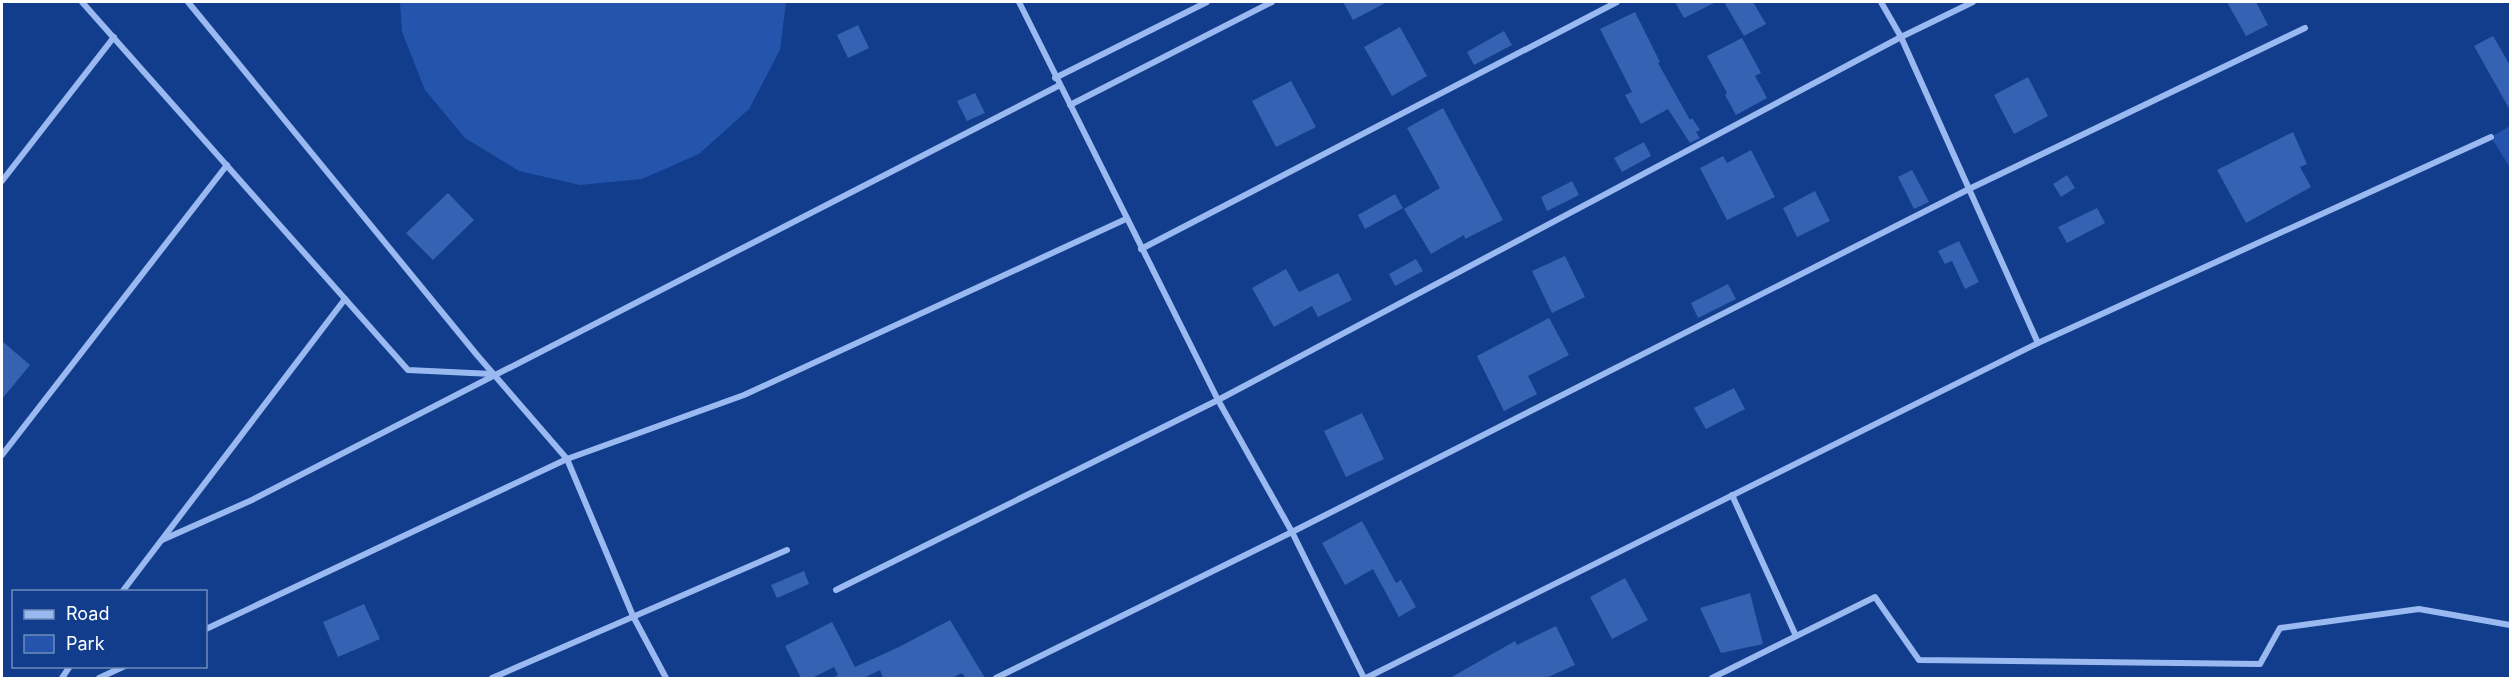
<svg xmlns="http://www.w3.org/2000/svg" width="2512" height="680" font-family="Inter,sans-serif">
<rect width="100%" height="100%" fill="#123c8c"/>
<g fill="#2454ab">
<polygon points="400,2 786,2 780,50 749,109 699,154 642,179 580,185 519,171 465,138 425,90 402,32"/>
<polygon points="2510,126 2510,168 2491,137"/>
</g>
<g fill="#3662b3">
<polygon points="1343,2 1387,2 1353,20"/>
<polygon points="1675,2 1716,2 1684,18"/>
<polygon points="1724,2 1753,2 1766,24 1744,36"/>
<polygon points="2227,2 2256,2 2268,25 2246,36"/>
<polygon points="1635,12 1660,62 1658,63 1690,120 1692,118 1700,130 1696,132 1700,138 1690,143 1668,109 1641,124 1625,95 1632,92 1600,29"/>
<polygon points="858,25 869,48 848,58 837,35"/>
<polygon points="1400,27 1427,76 1392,96 1364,47"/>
<polygon points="1504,31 1512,45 1474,65 1467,52"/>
<polygon points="2493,36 2511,67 2511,112 2474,46"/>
<polygon points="1742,38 1761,73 1755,76 1767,98 1736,115 1725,95 1727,93 1707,56"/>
<polygon points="2028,77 2048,116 2014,134 1994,95"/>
<polygon points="1291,81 1316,127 1276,147 1252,101"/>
<polygon points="975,93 985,113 967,121 957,101"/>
<polygon points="1443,108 1503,220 1465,239 1464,235 1431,254 1404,209 1440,188 1407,128"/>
<polygon points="2293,132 2307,164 2300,167 2311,187 2246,223 2217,170"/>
<polygon points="1644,142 1651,156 1622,172 1614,158"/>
<polygon points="1751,150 1775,197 1727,220 1700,168 1723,156 1727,163"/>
<polygon points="1912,170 1929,202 1914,209 1898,177"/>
<polygon points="2067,175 2075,188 2061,197 2053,184"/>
<polygon points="1572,181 1579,195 1547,211 1541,197"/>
<polygon points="1815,191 1830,221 1797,237 1783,208"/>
<polygon points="448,193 474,220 433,260 406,233"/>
<polygon points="1395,194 1403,208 1365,229 1358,215"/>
<polygon points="2097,208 2105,223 2067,243 2058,227"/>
<polygon points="1959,241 1979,282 1965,289 1952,261 1945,264 1938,251"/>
<polygon points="1565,256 1585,297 1552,313 1532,271"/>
<polygon points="1416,259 1423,271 1395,286 1389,274"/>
<polygon points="1286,269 1299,292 1338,273 1352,300 1318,317 1312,306 1274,327 1252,288"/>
<polygon points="1728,284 1736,299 1698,318 1691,303"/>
<polygon points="1549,318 1569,355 1528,376 1537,394 1504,411 1477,356"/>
<polygon points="2,341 30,365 2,399"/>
<polygon points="1734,388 1745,409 1706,429 1694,408"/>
<polygon points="1362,413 1384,459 1346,477 1324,431"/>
<polygon points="1362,521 1396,583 1401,580 1416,607 1399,617 1373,569 1345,585 1322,543"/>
<polygon points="804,571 809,584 777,598 771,585"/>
<polygon points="1625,578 1648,620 1612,639 1590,597"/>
<polygon points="1750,593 1763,644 1721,653 1700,608"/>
<polygon points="364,604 380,639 338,657 323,622"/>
<polygon points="950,620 985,678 966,678 962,673 952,678 883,678 880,670 864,678 832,678 838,675 834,667 812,678 801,678 785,646 832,622 855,667 899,647"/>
<polygon points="1556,626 1575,665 1546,678 1450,678 1515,641 1517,645"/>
</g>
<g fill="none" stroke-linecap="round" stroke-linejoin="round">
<g stroke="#9ab9f1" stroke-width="6">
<polyline points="82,2 408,370 492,374"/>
<polyline points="188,2 477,355 567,459 633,616 666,678"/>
<polyline points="1019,2 1218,400 1292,532 1364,678"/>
<polyline points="1881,2 1901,37 2038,343"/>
<polyline points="1055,78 1207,2"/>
<polyline points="1070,105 1272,2"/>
<polyline points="2,181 114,37"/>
<polyline points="1141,249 1617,2"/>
<polyline points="2,455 227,165"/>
<polyline points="1732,495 1796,636"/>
<polyline points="162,540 252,500 1060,85"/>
<polyline points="836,590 1218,400 1901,37 1973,2"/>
<polyline points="122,592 345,299"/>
<polyline points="206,629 567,459 744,395 1126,219"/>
<polyline points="62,678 70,666"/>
<polyline points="99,678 125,666"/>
<polyline points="492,678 787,550"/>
<polyline points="996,678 1292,532 1969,189 2305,28"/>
<polyline points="1366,678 2038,343 2491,137"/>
<polyline points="1712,678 1875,597 1919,660 2260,664 2280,628 2419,609 2510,625"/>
</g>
</g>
<rect width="2512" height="680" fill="none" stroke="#ffffff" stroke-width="6"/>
<rect x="12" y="590" width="195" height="78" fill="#123c8c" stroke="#718aba" stroke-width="1.5"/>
<rect x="24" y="610" width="30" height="9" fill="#9ab9f1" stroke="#718aba" stroke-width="1.5"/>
<text x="66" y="620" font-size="18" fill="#ffffff">Road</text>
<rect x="24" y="635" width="30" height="18" fill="#2454ab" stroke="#718aba" stroke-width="1.5"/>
<text x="66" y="650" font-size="18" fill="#ffffff">Park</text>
</svg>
